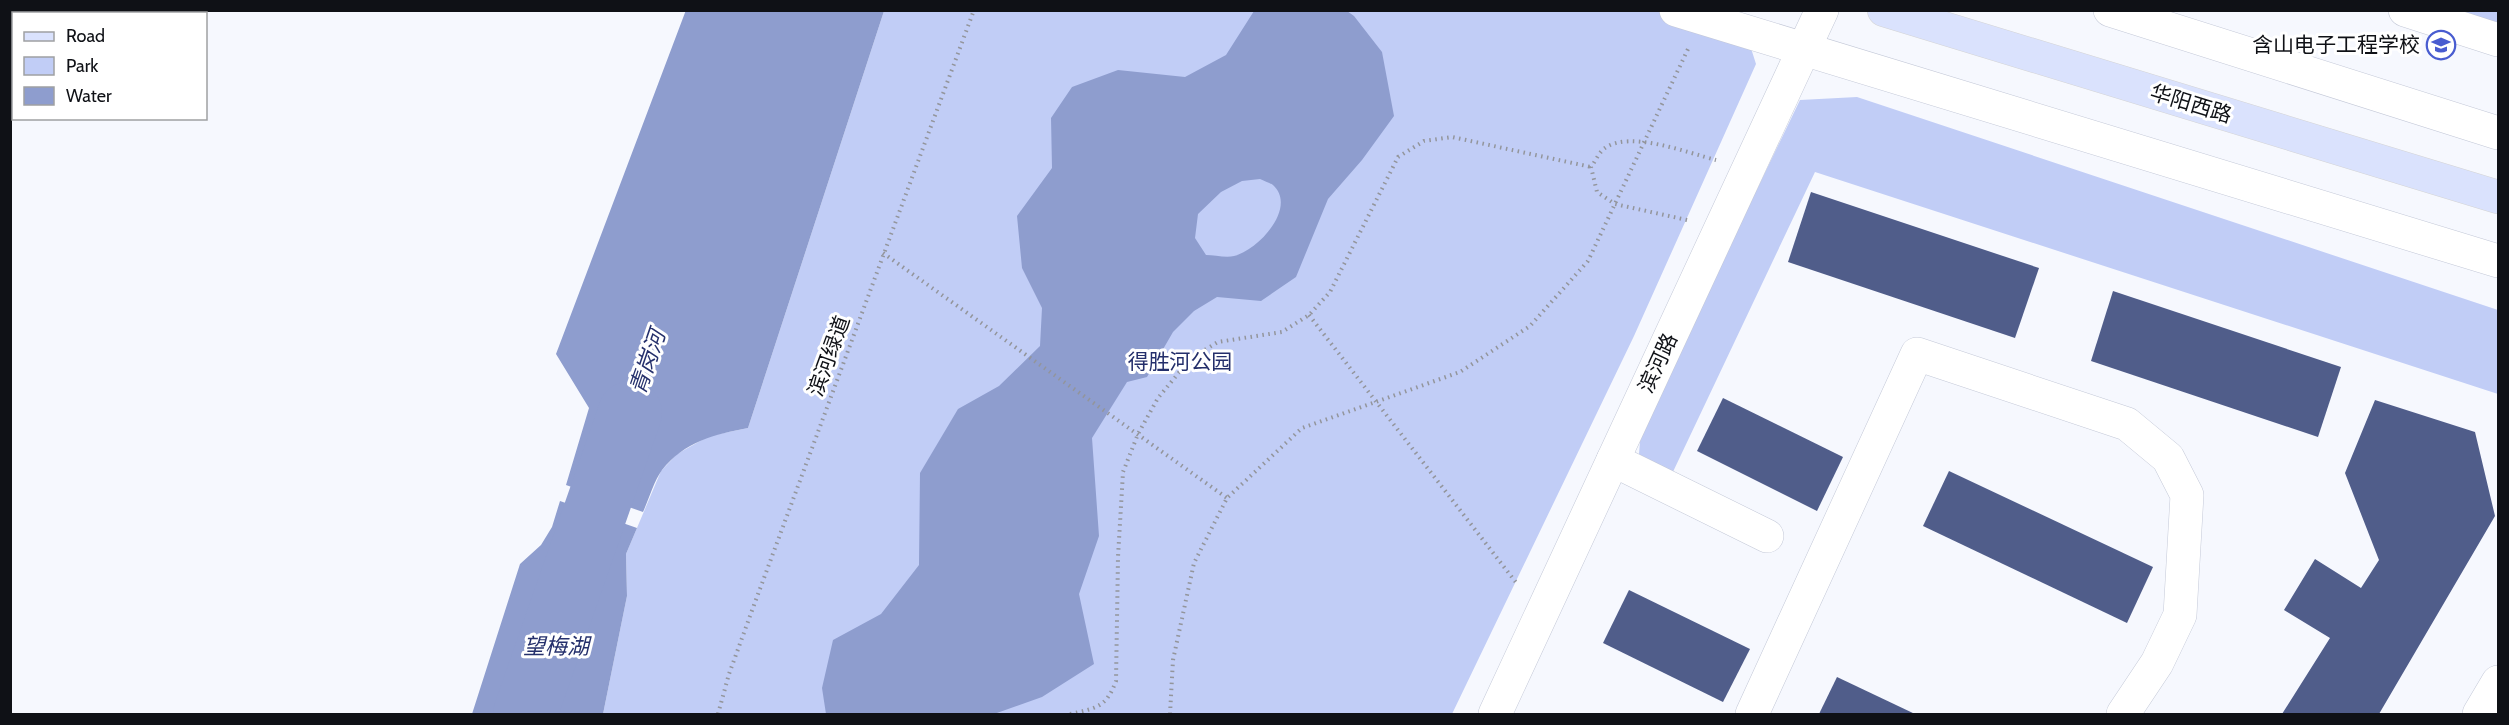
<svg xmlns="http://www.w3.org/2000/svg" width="2509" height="725" font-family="Cabin,'Noto Sans SC',sans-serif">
<rect width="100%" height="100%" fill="#f6f8fe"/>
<g fill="#c1cdf6">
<polygon points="1701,10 1742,20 1756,64 1634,336 1452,714 603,714 627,596 626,554 661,471 677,454 709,436 748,428 884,11"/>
<polygon points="2453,11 2498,11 2498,25"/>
<polygon points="1857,97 2498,310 2498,394 1815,172 1671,476 1652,470 1639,454 1641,430 1800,100"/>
</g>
<g fill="#8e9dce" fill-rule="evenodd">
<path d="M686 10 884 11 748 428C715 434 684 442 662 470 654 481 649 499 643 512L566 485 589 408 556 354Z"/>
<path d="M1254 11H1347L1354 16 1382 52 1394 116 1362 160 1328 199 1296 277 1261 301 1217 297 1194 311 1173 332 1147 377 1127 382 1092 438 1099 536 1079 594 1094 664 1042 697 994 714H826L822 688 833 640 881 614 919 565 920 473 958 409 999 386 1040 346 1042 308 1022 268 1017 216 1052 168 1051 118 1072 87 1118 70 1185 77 1226 55ZM1260 179C1264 181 1270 183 1273 185 1298 208 1257 251 1234 256 1226 258 1214 255 1206 255L1195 238 1198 214 1221 192 1242 181Z"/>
<polygon points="560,501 637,528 626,554 627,596 603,714 472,714 520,564 541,545 552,527"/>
</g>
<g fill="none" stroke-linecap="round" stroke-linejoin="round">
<polyline stroke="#8e9dce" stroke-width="64" points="525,714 630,413"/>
</g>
<g fill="#505d8a">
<polygon points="1811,192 2039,268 2015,338 1788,262"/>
<polygon points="2113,291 2341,367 2318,437 2091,361"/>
<polygon points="1723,398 1843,457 1817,511 1697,451"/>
<polygon points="2375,400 2475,432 2495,516 2379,714 2282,714 2330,638 2284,610 2315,559 2361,588 2379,560 2345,473"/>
<polygon points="1949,471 2153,567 2127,623 1923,526"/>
<polygon points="1629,590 1750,649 1723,702 1603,643"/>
<polygon points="1837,677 1915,714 1819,714"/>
</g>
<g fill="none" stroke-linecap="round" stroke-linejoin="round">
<g stroke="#c4c9d8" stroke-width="34">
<g id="minor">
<polyline points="1676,10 2498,261"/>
<polyline points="2110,10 2498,133"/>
<polyline points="2405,10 2498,40"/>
<polyline points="1613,460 1767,536"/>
<polyline points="1495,714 1822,10"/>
<polyline points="1752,714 1917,354 2127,424 2168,458 2187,495 2180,615 2157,663 2123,714"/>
<polyline points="2479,714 2498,682"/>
</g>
</g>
<g stroke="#d4d4d5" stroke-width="34">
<polyline id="major" points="1884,10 2498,197"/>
</g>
<g stroke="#93959b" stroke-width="4" stroke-dasharray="1.5 4.5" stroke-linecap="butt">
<path d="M1687 220 1615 204 1597 192 1591 167C1595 162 1599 152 1605 148 1630 130 1688 153 1716 160"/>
<polyline points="883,253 1227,498"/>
<polyline points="1309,315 1518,585"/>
<polyline points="718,714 729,674 754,605 974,10"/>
<path d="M1070 714C1096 708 1106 708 1116 681L1118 557 1123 472 1138 434 1158 398 1191 358 1218 342 1282 332 1309 315 1330 292 1398 157 1424 141 1452 137 1591 167"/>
<polyline points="1170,714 1173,660 1194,563 1227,498 1302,428 1460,372 1530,326 1588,261 1688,49"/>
</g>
<use href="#minor" stroke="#fff" stroke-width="33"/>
<use href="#major" stroke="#dae2fd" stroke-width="33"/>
</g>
<defs>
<g id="school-ring" transform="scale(1.5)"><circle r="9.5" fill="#fff" stroke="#485cd0" stroke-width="1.5"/><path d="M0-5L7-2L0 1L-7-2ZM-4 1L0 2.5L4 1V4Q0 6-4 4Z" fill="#485cd0"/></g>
</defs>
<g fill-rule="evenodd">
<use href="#school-ring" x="2441" y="45"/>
</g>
<g text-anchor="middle" stroke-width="6" stroke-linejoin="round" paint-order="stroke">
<g font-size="21" fill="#0f1116" stroke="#fff" text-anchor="end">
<text x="2420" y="52">含山电子工程学校</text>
</g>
<g font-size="21" fill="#0f1116" stroke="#fff">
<text transform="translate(2191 104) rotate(17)" y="7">华阳西路</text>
<text transform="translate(829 356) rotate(-70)" y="7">滨河绿道</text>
<text transform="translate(1658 363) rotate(-65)" y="7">滨河路</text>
</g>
<g font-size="21" fill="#242f6b" stroke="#fff">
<text x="1180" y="369">得胜河公园</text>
</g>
<g font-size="22" font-style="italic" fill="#25306c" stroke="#fff">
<text transform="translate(647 362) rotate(-71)" y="8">青岗河</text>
<text x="556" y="654">望梅湖</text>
</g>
</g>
<rect width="2509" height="725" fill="none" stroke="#0f1116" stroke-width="24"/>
<rect x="12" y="12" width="195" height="108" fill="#ffffff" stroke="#9fa0a2" stroke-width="1.5"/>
<rect x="24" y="32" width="30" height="9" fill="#dae2fd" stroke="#9fa0a2" stroke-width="1.5"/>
<text x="66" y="42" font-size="18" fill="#0f1116">Road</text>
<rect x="24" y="57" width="30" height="18" fill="#c1cdf6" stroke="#9fa0a2" stroke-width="1.5"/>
<text x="66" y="72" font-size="18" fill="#0f1116">Park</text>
<rect x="24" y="87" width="30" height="18" fill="#8e9dce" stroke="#9fa0a2" stroke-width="1.5"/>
<text x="66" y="102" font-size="18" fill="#0f1116">Water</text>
</svg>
